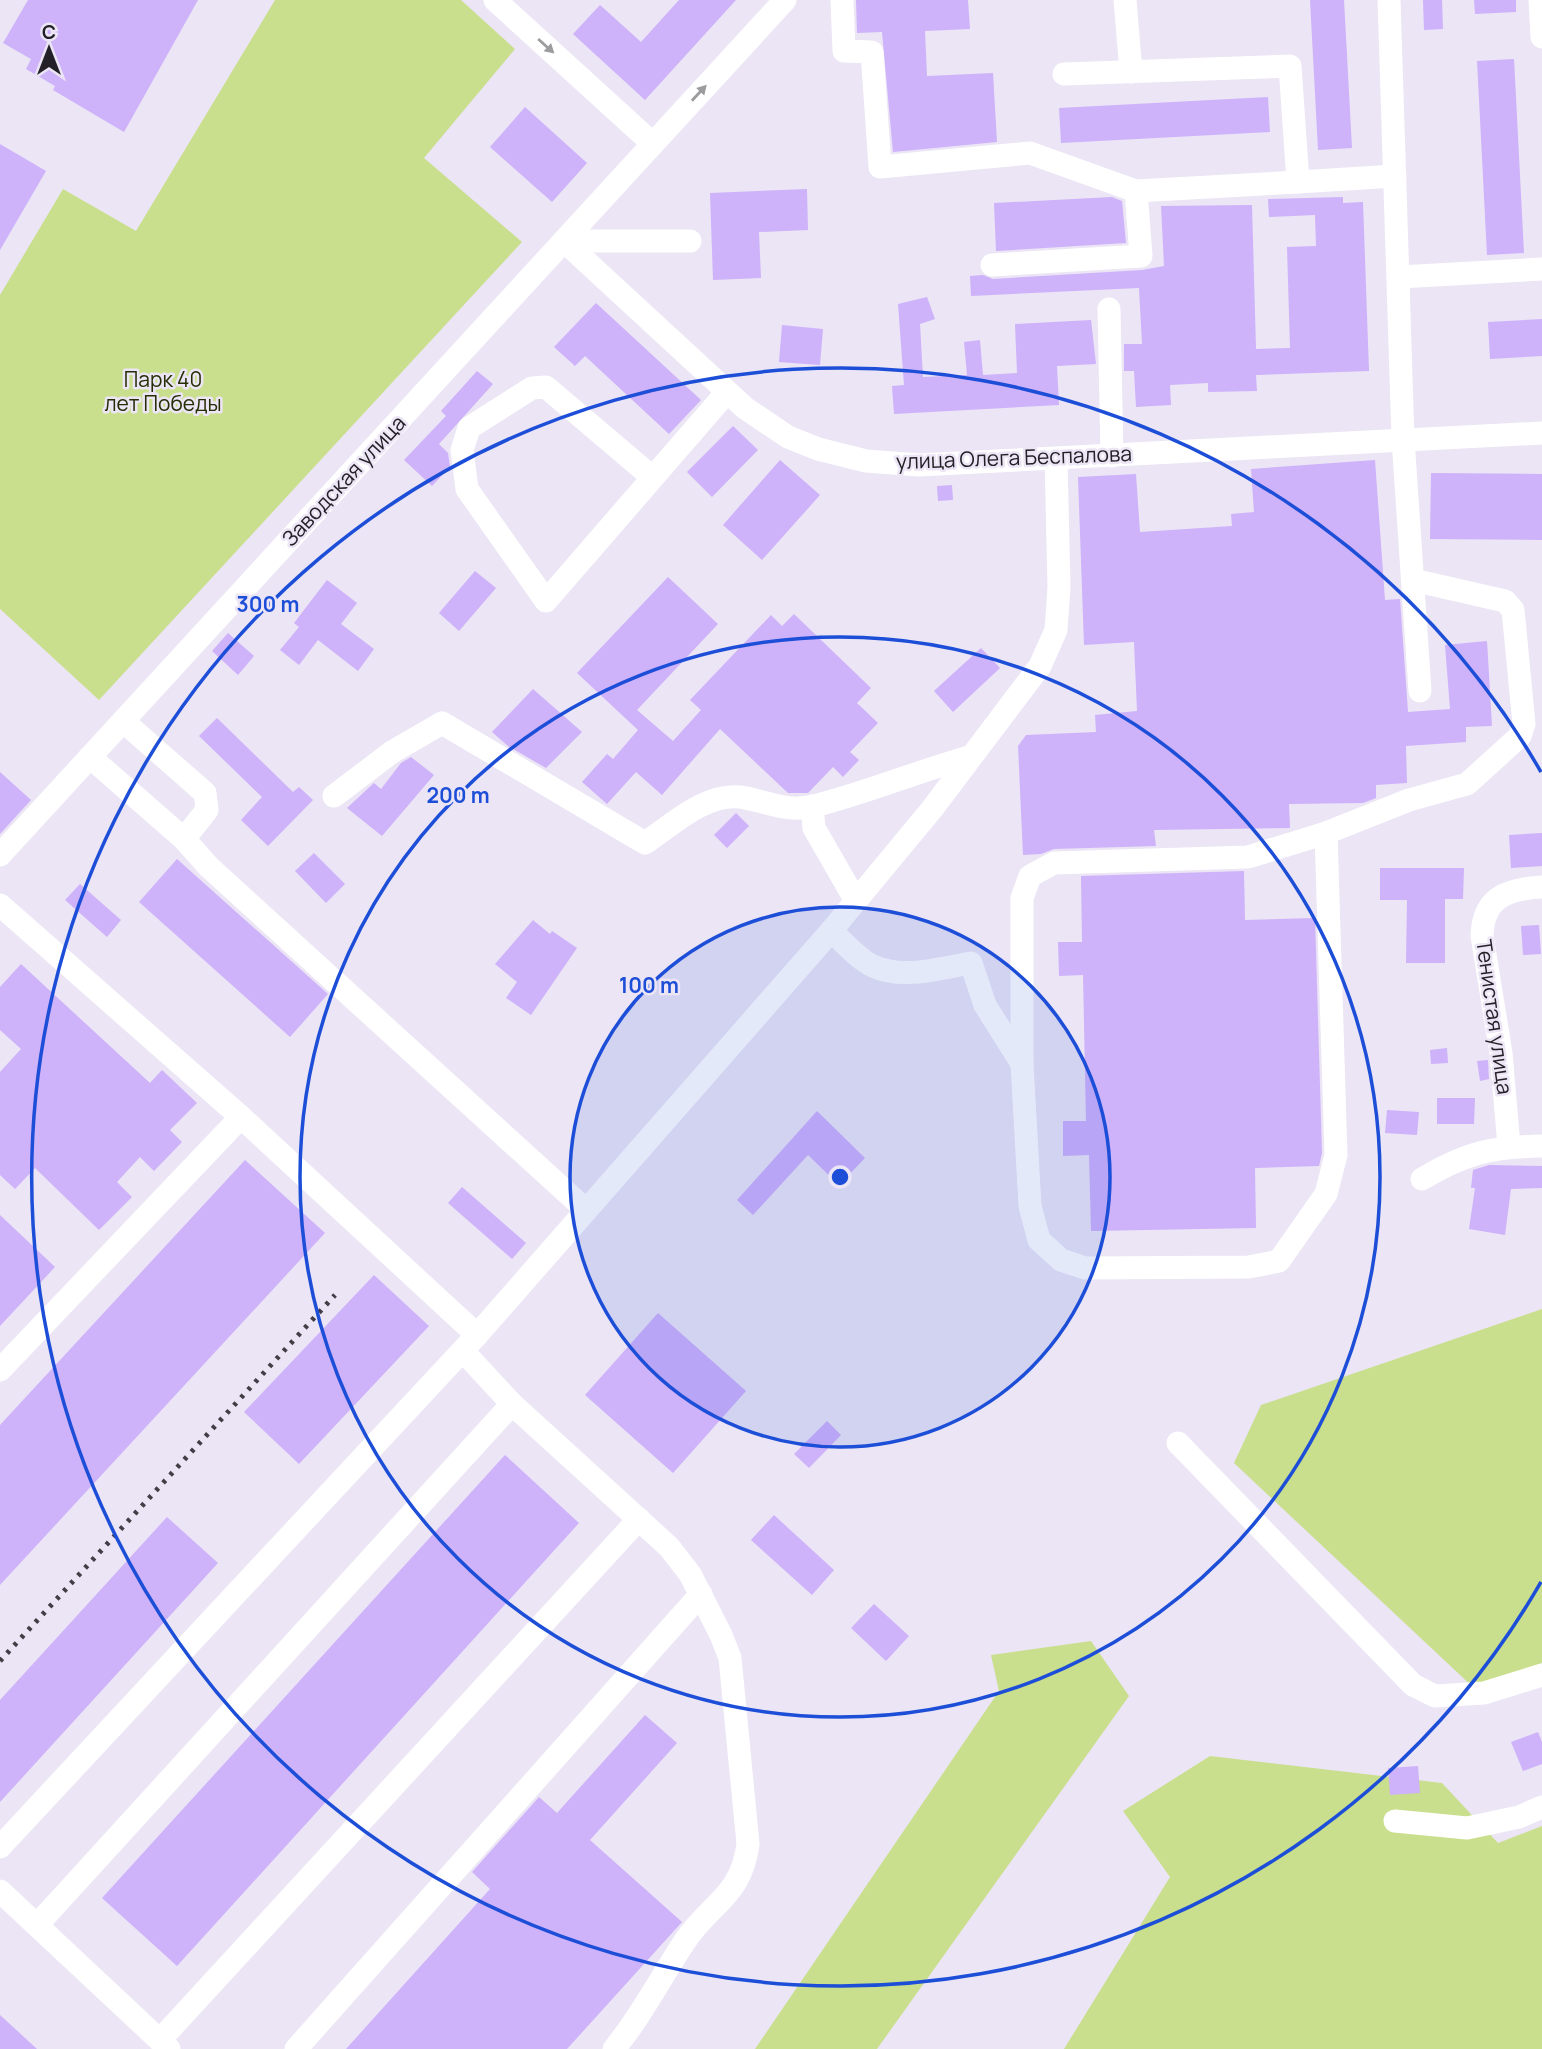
<svg xmlns="http://www.w3.org/2000/svg" width="1542" height="2049" font-family="Manrope,sans-serif">
<rect width="100%" height="100%" fill="#ebe5f5"/>
<g fill="#cadf8d">
<polygon points="275,0 461,0 515,49 424,158 522,242 99,700 0,609 0,295 63,189 136,231"/>
<polygon points="1542,1309 1542,1663 1475,1689 1234,1463 1261,1405"/>
<polygon points="1091,1641 1129,1696 877,2049 755,2049 999,1691 991,1655"/>
<polygon points="1210,1756 1442,1783 1498,1843 1542,1826 1542,2049 1064,2049 1170,1877 1123,1811"/>
</g>
<g fill="#ceb2fa">
<polygon points="28,0 198,0 124,132 53,90 55,86 26,69 31,59 3,43"/>
<polygon points="679,0 736,0 645,100 573,34 600,5 641,42"/>
<polygon points="856,0 968,0 970,29 925,31 927,76 993,73 997,142 893,152 882,32 857,33"/>
<polygon points="1310,0 1344,0 1352,148 1318,150"/>
<polygon points="1423,0 1442,0 1443,29 1424,30"/>
<polygon points="1474,0 1516,0 1516,12 1475,14"/>
<polygon points="1514,59 1524,253 1487,255 1477,61"/>
<polygon points="1268,97 1270,132 1061,143 1059,108"/>
<polygon points="525,107 587,163 552,202 490,147"/>
<polygon points="0,144 46,171 0,250"/>
<polygon points="807,189 808,230 759,232 761,278 713,280 710,193"/>
<polygon points="1112,197 1122,201 1126,243 996,251 994,203"/>
<polygon points="1343,197 1343,203 1363,202 1369,371 1256,375 1257,391 1208,392 1208,383 1170,385 1171,405 1136,407 1134,371 1124,371 1124,344 1142,344 1139,288 971,296 970,276 983,275 993,279 1142,270 1164,266 1161,206 1252,205 1256,349 1290,348 1287,247 1316,246 1315,215 1269,217 1268,199"/>
<polygon points="927,297 935,319 920,324 923,377 967,375 964,342 980,340 983,375 1017,373 1015,324 1091,320 1096,364 1057,366 1059,405 894,414 892,386 904,385 898,304"/>
<polygon points="596,303 701,400 669,434 585,356 575,366 554,347"/>
<polygon points="1542,319 1542,356 1490,359 1488,322"/>
<polygon points="782,325 823,329 820,365 779,362"/>
<polygon points="477,371 493,384 439,444 448,453 450,467 432,486 404,460 446,416 441,411"/>
<polygon points="733,426 758,450 712,497 687,472"/>
<polygon points="780,460 820,495 762,560 723,525"/>
<polygon points="1375,460 1385,600 1400,599 1408,712 1450,709 1445,645 1487,641 1492,726 1466,727 1466,742 1406,746 1407,783 1376,785 1376,798 1363,803 1289,804 1290,828 1154,830 1156,846 1054,849 1041,854 1023,855 1018,746 1026,735 1096,732 1095,715 1137,711 1134,642 1084,645 1078,477 1136,474 1140,532 1232,526 1231,514 1254,512 1251,469"/>
<polygon points="1431,473 1542,474 1542,540 1430,539"/>
<polygon points="952,485 953,500 938,501 937,486"/>
<polygon points="475,571 496,588 459,631 439,613"/>
<polygon points="668,577 718,624 637,710 673,741 701,710 690,700 771,615 782,626 794,614 871,688 857,703 878,723 850,752 859,760 843,777 833,767 808,793 788,793 720,729 662,795 636,772 607,804 582,782 607,754 613,759 638,730 577,673"/>
<polygon points="327,580 357,603 341,624 374,649 358,671 318,640 299,665 280,650 299,627 294,623"/>
<polygon points="228,633 254,656 238,675 212,651"/>
<polygon points="981,648 1000,668 953,712 934,691"/>
<polygon points="533,689 582,732 546,768 508,746 492,732"/>
<polygon points="217,718 293,792 299,787 313,800 268,846 241,820 262,797 199,736"/>
<polygon points="411,757 434,775 382,836 347,808 374,783 381,789 401,763"/>
<polygon points="0,772 31,800 0,834"/>
<polygon points="736,813 749,826 727,848 714,835"/>
<polygon points="1542,833 1542,866 1511,868 1509,835"/>
<polygon points="314,853 345,884 326,903 295,871"/>
<polygon points="177,859 328,994 290,1037 139,902"/>
<polygon points="1380,868 1464,868 1463,899 1445,899 1445,963 1406,963 1407,900 1380,900"/>
<polygon points="1244,871 1245,920 1315,918 1322,1153 1319,1166 1255,1168 1256,1228 1091,1231 1089,1155 1063,1156 1063,1121 1086,1121 1083,975 1059,976 1058,942 1082,942 1081,876"/>
<polygon points="80,884 121,920 107,937 65,900"/>
<polygon points="533,920 550,934 552,931 577,948 531,1015 506,998 517,982 495,964"/>
<polygon points="1539,925 1541,954 1523,955 1521,926"/>
<polygon points="21,964 150,1083 162,1070 197,1103 170,1130 182,1142 154,1171 140,1157 117,1182 132,1197 99,1230 35,1168 15,1189 0,1175 0,1072 21,1049 0,1030 0,987"/>
<polygon points="1447,1048 1448,1063 1431,1064 1430,1050"/>
<polygon points="1488,1060 1489,1079 1480,1081 1477,1061"/>
<polygon points="1437,1098 1475,1098 1474,1124 1437,1124"/>
<polygon points="1387,1110 1419,1112 1417,1135 1385,1133"/>
<polygon points="817,1111 865,1158 839,1185 808,1155 753,1215 737,1200"/>
<polygon points="245,1160 325,1233 0,1585 0,1425"/>
<polygon points="1489,1165 1542,1166 1542,1188 1511,1189 1505,1235 1469,1229 1475,1188 1471,1188 1473,1170"/>
<polygon points="462,1187 526,1243 512,1259 448,1203"/>
<polygon points="0,1215 55,1267 0,1326"/>
<polygon points="374,1275 429,1326 299,1464 244,1412"/>
<polygon points="658,1313 746,1391 673,1473 585,1395"/>
<polygon points="827,1421 841,1435 809,1468 794,1454"/>
<polygon points="505,1455 579,1523 177,1966 102,1898"/>
<polygon points="774,1515 834,1570 812,1595 751,1540"/>
<polygon points="167,1517 218,1563 0,1802 0,1700"/>
<polygon points="874,1604 909,1636 886,1661 851,1628"/>
<polygon points="645,1715 677,1743 590,1840 682,1922 567,2049 346,2049 490,1889 472,1872 539,1797 557,1813"/>
<polygon points="1538,1732 1542,1742 1542,1764 1523,1771 1511,1742"/>
<polygon points="1418,1766 1420,1793 1390,1795 1388,1768"/>
<polygon points="0,2015 37,2049 0,2049"/>
</g>
<g fill="none" stroke-linecap="round" stroke-linejoin="round">
<g stroke="#fff" stroke-width="23">
<polyline points="495,0 652,143"/>
<polyline points="842,0 844,51 872,52 880,167 1030,153 1136,191"/>
<polyline points="1125,0 1131,72"/>
<polyline points="1389,0 1403,439 1420,691"/>
<polyline points="1540,0 1542,37"/>
<polyline points="1064,74 1290,66 1298,182 1395,176"/>
<polyline points="564,241 745,408 788,437 818,449 866,461 919,465 1542,433"/>
<polyline points="564,241 690,241"/>
<polyline points="992,265 1141,256 1136,191 1298,182"/>
<polyline points="1399,277 1542,269"/>
<polyline points="1109,309 1112,456"/>
<polyline points="652,477 546,387 532,388 469,428 462,450 467,489 546,601 727,392"/>
<polyline points="123,721 205,793 207,810 184,839 209,867 586,1210"/>
<polyline points="90,757 184,839"/>
<path d="M334 796 392 752 442 723 645 843C672 825 705 793 740 797 767 801 786 813 814 806 866 793 916 772 969 757"/>
<polyline points="812,806 814,828 856,901"/>
<polyline points="0,855 785,0"/>
<polyline points="0,905 241,1117 477,1335"/>
<path d="M831 931C844 942 858 959 873 966 902 980 941 968 971 963L985 1005 1022 1064 1030 1206 1039 1240 1061 1260 1085 1268 1249 1267 1279 1261 1326 1194 1336 1155 1326 833 1409 800 1467 784 1520 736 1524 724 1513 610 1505 601 1413 580"/>
<polyline points="1022,1064 1022,898 1030,876 1054,863 1248,857 1326,833"/>
<path d="M1509 1146 1501 1053 1482 936C1483 898 1506 889 1542 887"/>
<path d="M1422 1179C1465 1153 1491 1147 1542 1146"/>
<path d="M463 1351 512 1404 669 1547 690 1574 721 1635 730 1658 748 1844C741 1897 711 1902 685 1941 661 1977 642 2015 614 2049"/>
<polyline points="0,1370 241,1117"/>
<polyline points="1178,1443 1413,1685 1435,1696 1484,1693 1542,1675"/>
<polyline points="1395,1821 1467,1828 1519,1817 1542,1807"/>
<polyline points="0,1847 477,1335 831,931 932,809 1040,666 1056,630 1059,587 1056,459"/>
<polyline points="0,1891 169,2049"/>
<polyline points="37,1925 512,1404"/>
<polyline points="160,2040 639,1519"/>
<polyline points="296,2049 701,1594"/>
</g>
<polyline stroke="#413e46" stroke-width="5" stroke-dasharray="3.5 7" stroke-linecap="butt" points="0,1661 335,1295"/>
</g>
<defs><path id="oneway-solid" d="M-6-.8H1V-3.2L6.5 0L1 3.2V.8H-6Z" transform="scale(1.75)"/></defs>
<g fill="#9c9b9e">
<use href="#oneway-solid" transform="translate(546 46) rotate(42)"/>
<use href="#oneway-solid" transform="translate(699 93) rotate(-47)"/>
</g>
<circle cx="840" cy="1177" r="270" fill="#1d4ed8" fill-opacity=".12"/>
<g fill="none" stroke="#1d4ed8" stroke-width="3.5">
<circle cx="840" cy="1177" r="270"/>
<circle cx="840" cy="1177" r="540"/>
<path d="M1541 1582A809 809 0 1 1 1541 772"/>
</g>
<g text-anchor="middle" stroke-width="5" stroke-linejoin="round" paint-order="stroke">
<g font-size="21" fill="#252e03" stroke="#ebe5f5">
<text x="163" y="387">Парк 40<tspan x="163" dy="24">лет Победы</tspan></text>
</g>
<g font-size="21" fill="#232127" stroke="#ebe5f5">
<text transform="translate(1014 458) rotate(-2)" y="7">улица Олега Беспалова</text>
<text transform="translate(344 481) rotate(-47)" y="7">Заводская улица</text>
<text transform="translate(1494 1017) rotate(82)" y="7">Тенистая улица</text>
</g>
</g>
<circle cx="840" cy="1177" r="10" fill="#1d4ed8" stroke="#ebe5f5" stroke-width="3.5"/>
<g font-size="21" text-anchor="middle" font-weight="bold" fill="#1d4ed8" stroke="#ebe5f5" stroke-width="5" stroke-linejoin="round" paint-order="stroke">
<text x="268" y="612">300 m</text>
<text x="458" y="803">200 m</text>
<text x="649" y="993">100 m</text>
</g>
<g transform="translate(49 49)" stroke="#ebe5f5" stroke-width="5" paint-order="stroke">
<path d="M0-5L12 26L0 18L-12 26Z" fill="#232127"/>
<text y="-10" font-size="19" font-weight="bold" text-anchor="middle" fill="#232127">С</text>
</g>
</svg>
